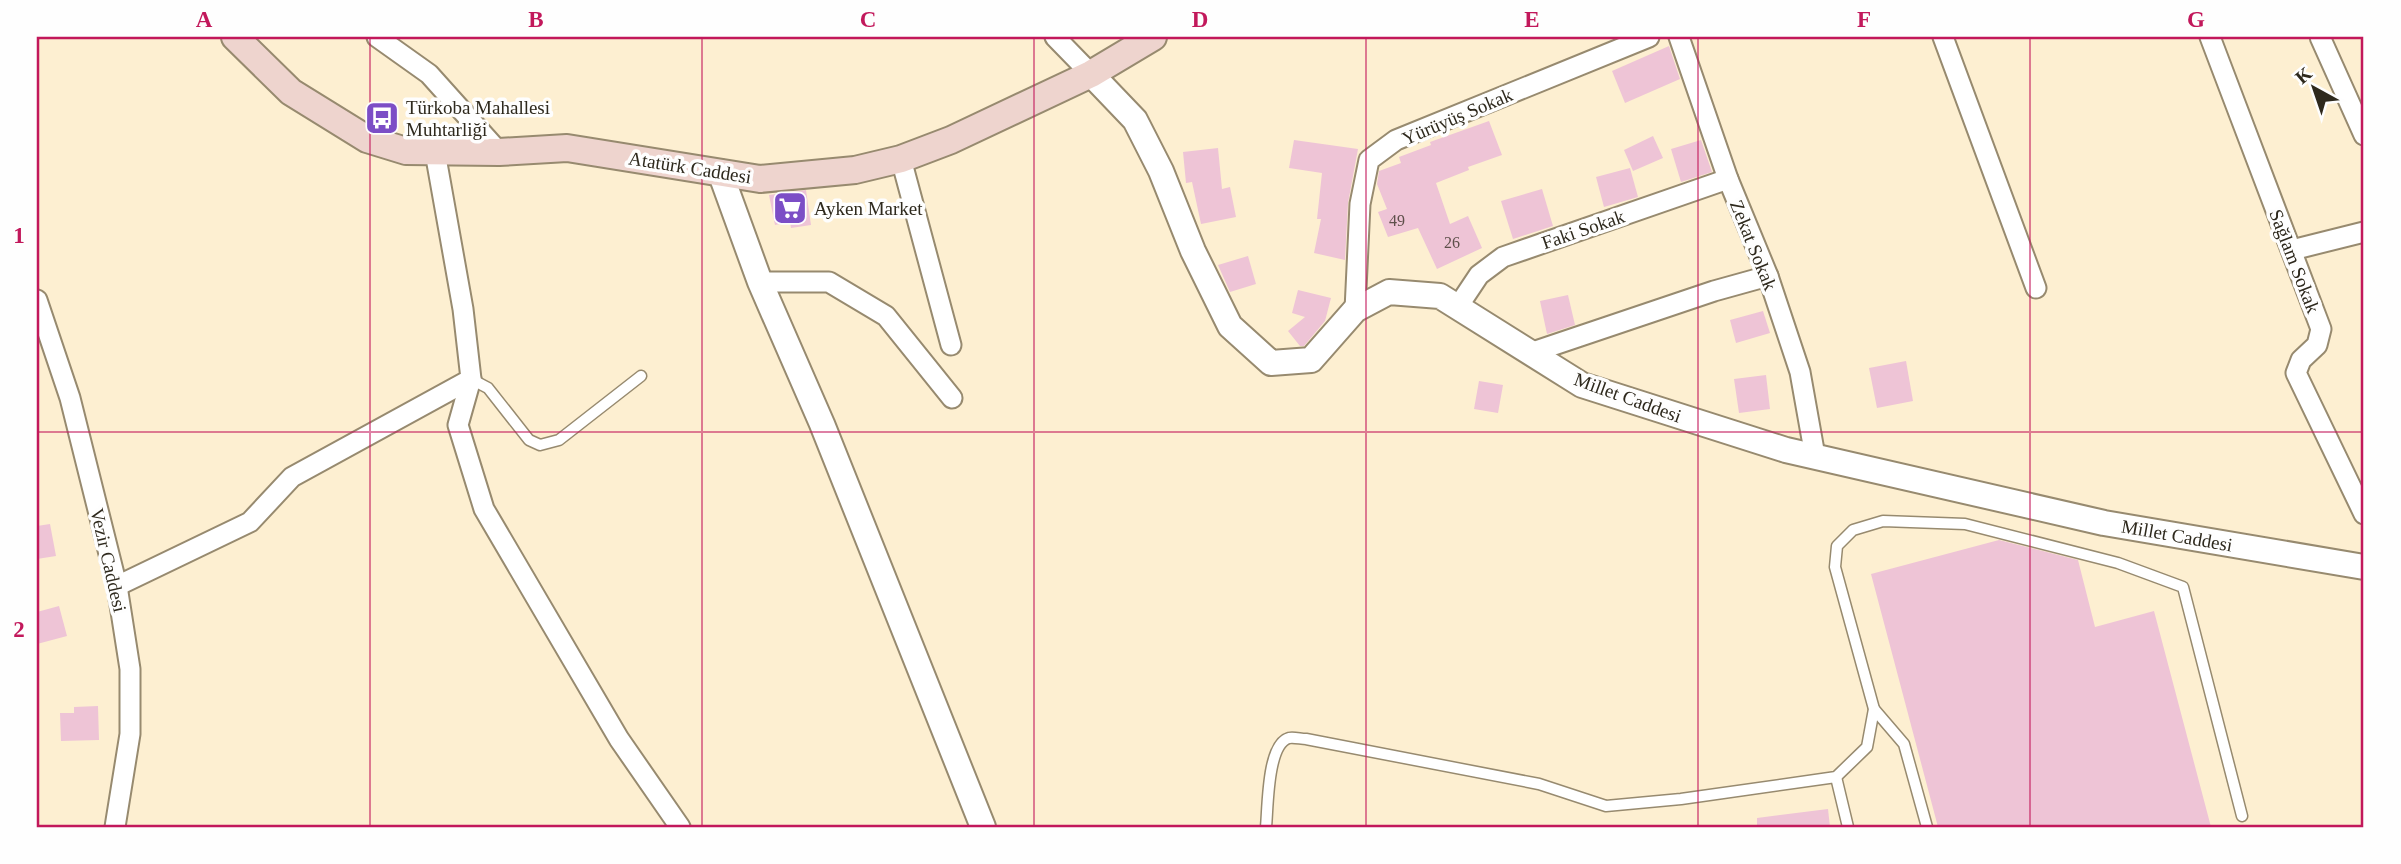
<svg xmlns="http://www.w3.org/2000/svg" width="2401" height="864" font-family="'Times New Roman',serif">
<rect width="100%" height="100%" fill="#fdefd1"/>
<g fill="#eec4d6">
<polygon points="1669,46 1680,79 1625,103 1612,71"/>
<polygon points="1489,121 1502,155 1468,167 1469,170 1436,183 1450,224 1468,216 1482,248 1437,269 1418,228 1388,237 1378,212 1387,209 1377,184 1379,171 1401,163 1399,157 1431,145 1430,142"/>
<polygon points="1653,136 1663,158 1633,171 1624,150"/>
<polygon points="1294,140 1358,149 1348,203 1345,260 1314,253 1321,219 1317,219 1322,173 1289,168"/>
<polygon points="1701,140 1712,172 1681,182 1671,149"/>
<polygon points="1218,148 1222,189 1230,187 1236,217 1201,224 1192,182 1186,183 1183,152"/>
<polygon points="1630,168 1638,197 1604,207 1596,177"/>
<polygon points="1542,189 1553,226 1513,239 1501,201"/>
<polygon points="806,190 811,225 791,228 790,222 775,225 769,195"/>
<polygon points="1248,256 1256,284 1230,292 1218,265"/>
<polygon points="1298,290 1331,298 1325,321 1304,346 1300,346 1288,331 1305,317 1292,313"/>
<polygon points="1568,295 1575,325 1547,334 1540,301"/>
<polygon points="1763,311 1770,333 1736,343 1730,320"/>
<polygon points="1906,361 1913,401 1877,408 1869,368"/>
<polygon points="1766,375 1770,409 1739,413 1734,379"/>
<polygon points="1479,381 1503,385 1498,413 1474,409"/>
<polygon points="50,524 56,556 37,559 37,526"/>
<polygon points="1999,540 2078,560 2095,627 2154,611 2211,827 1938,827 1871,574"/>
<polygon points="59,606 67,636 37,644 37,612"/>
<polygon points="98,706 99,740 61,741 60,713 74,713 74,707"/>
<polygon points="1828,809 1830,827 1757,827 1757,818"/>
</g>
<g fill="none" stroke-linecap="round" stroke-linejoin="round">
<g stroke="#978a6f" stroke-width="13">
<g id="service">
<polyline points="471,379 488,388 529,440 540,445 559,440 641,376"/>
<polyline points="1874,709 1904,744 1927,827"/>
<polyline points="1836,777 1848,827"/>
<path d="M1266 827C1268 808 1267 744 1289 738 1294 737 1301 739 1306 739L1539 784 1606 806 1681 799 1836 777 1867 747 1874 709 1835 567 1837 546 1853 530 1883 521 1965 524 2118 563 2183 587 2242 816"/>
</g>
</g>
<g stroke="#978a6f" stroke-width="23">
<g id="minor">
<polyline points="377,37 429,74 499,152"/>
<polyline points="1055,37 1091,74"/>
<polyline points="1679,37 1728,179 1768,276 1800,372 1815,456"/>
<polyline points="1943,37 2036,288"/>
<polyline points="2210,37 2321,329 2317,345 2301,360 2296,373 2364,514"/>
<polyline points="2320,37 2364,135"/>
<polyline points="901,159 951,345"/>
<polyline points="2292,250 2364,232"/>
<polyline points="760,282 829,282 886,316 952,398"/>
<polyline points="37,300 70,398 117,586 130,669 130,734 115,827"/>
<polyline points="1457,308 1479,275 1503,257 1728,179"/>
<polyline points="1355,310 1360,204 1369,160 1396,140 1649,37"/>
<polyline points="1530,353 1714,291 1768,276"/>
<polyline points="471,379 458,425 484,509 619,739 680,827"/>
<polyline points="117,586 250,522 292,477 471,379 463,309 435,152"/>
</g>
</g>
<g stroke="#978a6f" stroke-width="28">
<g id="tertiary">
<polyline points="1091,74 1135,120 1161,171 1193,251 1230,326 1271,363 1311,360 1355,310 1389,292 1440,296 1582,385 1786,450 2104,523 2364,567"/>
<polyline points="720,172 760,282 822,424 983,827"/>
</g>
</g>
<g stroke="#978a6f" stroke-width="30">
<polyline id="secondary" points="235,37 291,92 367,139 406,151 499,152 567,148 760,179 855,170 901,159 951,140 1091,74 1153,37"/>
</g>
<use href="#service" stroke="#fff" stroke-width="10"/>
<use href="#minor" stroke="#fff" stroke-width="19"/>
<use href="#tertiary" stroke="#fff" stroke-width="24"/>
<use href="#secondary" stroke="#eed4ce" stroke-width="26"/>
</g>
<path fill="none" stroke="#c2185b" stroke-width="2" stroke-opacity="0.55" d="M370 37V827M702 37V827M1034 37V827M1366 37V827M1698 37V827M2030 37V827M37 432H2364"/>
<defs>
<g id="bus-square" transform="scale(1.75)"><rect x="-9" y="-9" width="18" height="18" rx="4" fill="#7c4ec6" stroke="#fefefe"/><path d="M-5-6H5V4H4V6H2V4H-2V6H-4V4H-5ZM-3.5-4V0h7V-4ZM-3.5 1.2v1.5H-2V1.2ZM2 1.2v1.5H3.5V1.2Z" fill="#fff"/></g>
<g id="supermarket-square" transform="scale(1.75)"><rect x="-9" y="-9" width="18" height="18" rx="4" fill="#7c4ec6" stroke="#fefefe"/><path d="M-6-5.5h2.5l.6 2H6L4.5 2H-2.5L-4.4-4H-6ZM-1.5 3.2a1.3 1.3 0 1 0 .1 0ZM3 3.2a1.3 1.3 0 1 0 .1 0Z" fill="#fff"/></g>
</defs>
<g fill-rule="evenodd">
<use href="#bus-square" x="382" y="118"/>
<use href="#supermarket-square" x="790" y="208"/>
</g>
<g text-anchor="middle" stroke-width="7" stroke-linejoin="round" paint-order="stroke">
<g font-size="16" fill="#5e504b">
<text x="1397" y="226">49</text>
<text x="1452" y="248">26</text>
</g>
<g font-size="19" fill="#2e291d" stroke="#fefefe" text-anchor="start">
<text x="406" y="114">Türkoba Mahallesi<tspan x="406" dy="22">Muhtarliği</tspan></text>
<text x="814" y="215">Ayken Market</text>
</g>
<g font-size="19" fill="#2e291d" stroke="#fefefe">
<text transform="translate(1457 116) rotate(-23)" y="7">Yürüyüş Sokak</text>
<text transform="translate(690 167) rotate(9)" y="7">Atatürk Caddesi</text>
<text transform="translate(1583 229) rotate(-19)" y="7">Faki Sokak</text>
<text transform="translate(1754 245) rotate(68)" y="7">Zekat Sokak</text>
<text transform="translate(2295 261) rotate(69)" y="7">Sağlam Sokak</text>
<text transform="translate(1628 397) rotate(20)" y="7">Millet Caddesi</text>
<text transform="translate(2177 535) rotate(10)" y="7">Millet Caddesi</text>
<text transform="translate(109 560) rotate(77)" y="7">Vezir Caddesi</text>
</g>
</g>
<rect width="2401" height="864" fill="none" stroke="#fefefe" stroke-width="77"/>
<g transform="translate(2314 88) rotate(320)" stroke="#fefefe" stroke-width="5" paint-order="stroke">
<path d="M0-5L12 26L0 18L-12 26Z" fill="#2e291d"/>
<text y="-10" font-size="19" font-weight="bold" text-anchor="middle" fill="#2e291d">K</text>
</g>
<rect x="38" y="38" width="2324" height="788" fill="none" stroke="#c2185b" stroke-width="2.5"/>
<g font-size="23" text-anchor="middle" font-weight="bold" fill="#c2185b">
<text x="204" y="27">A</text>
<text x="536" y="27">B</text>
<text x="868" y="27">C</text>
<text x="1200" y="27">D</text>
<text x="1532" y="27">E</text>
<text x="1864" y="27">F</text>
<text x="2196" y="27">G</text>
<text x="19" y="243">1</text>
<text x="19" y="637">2</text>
</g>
</svg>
